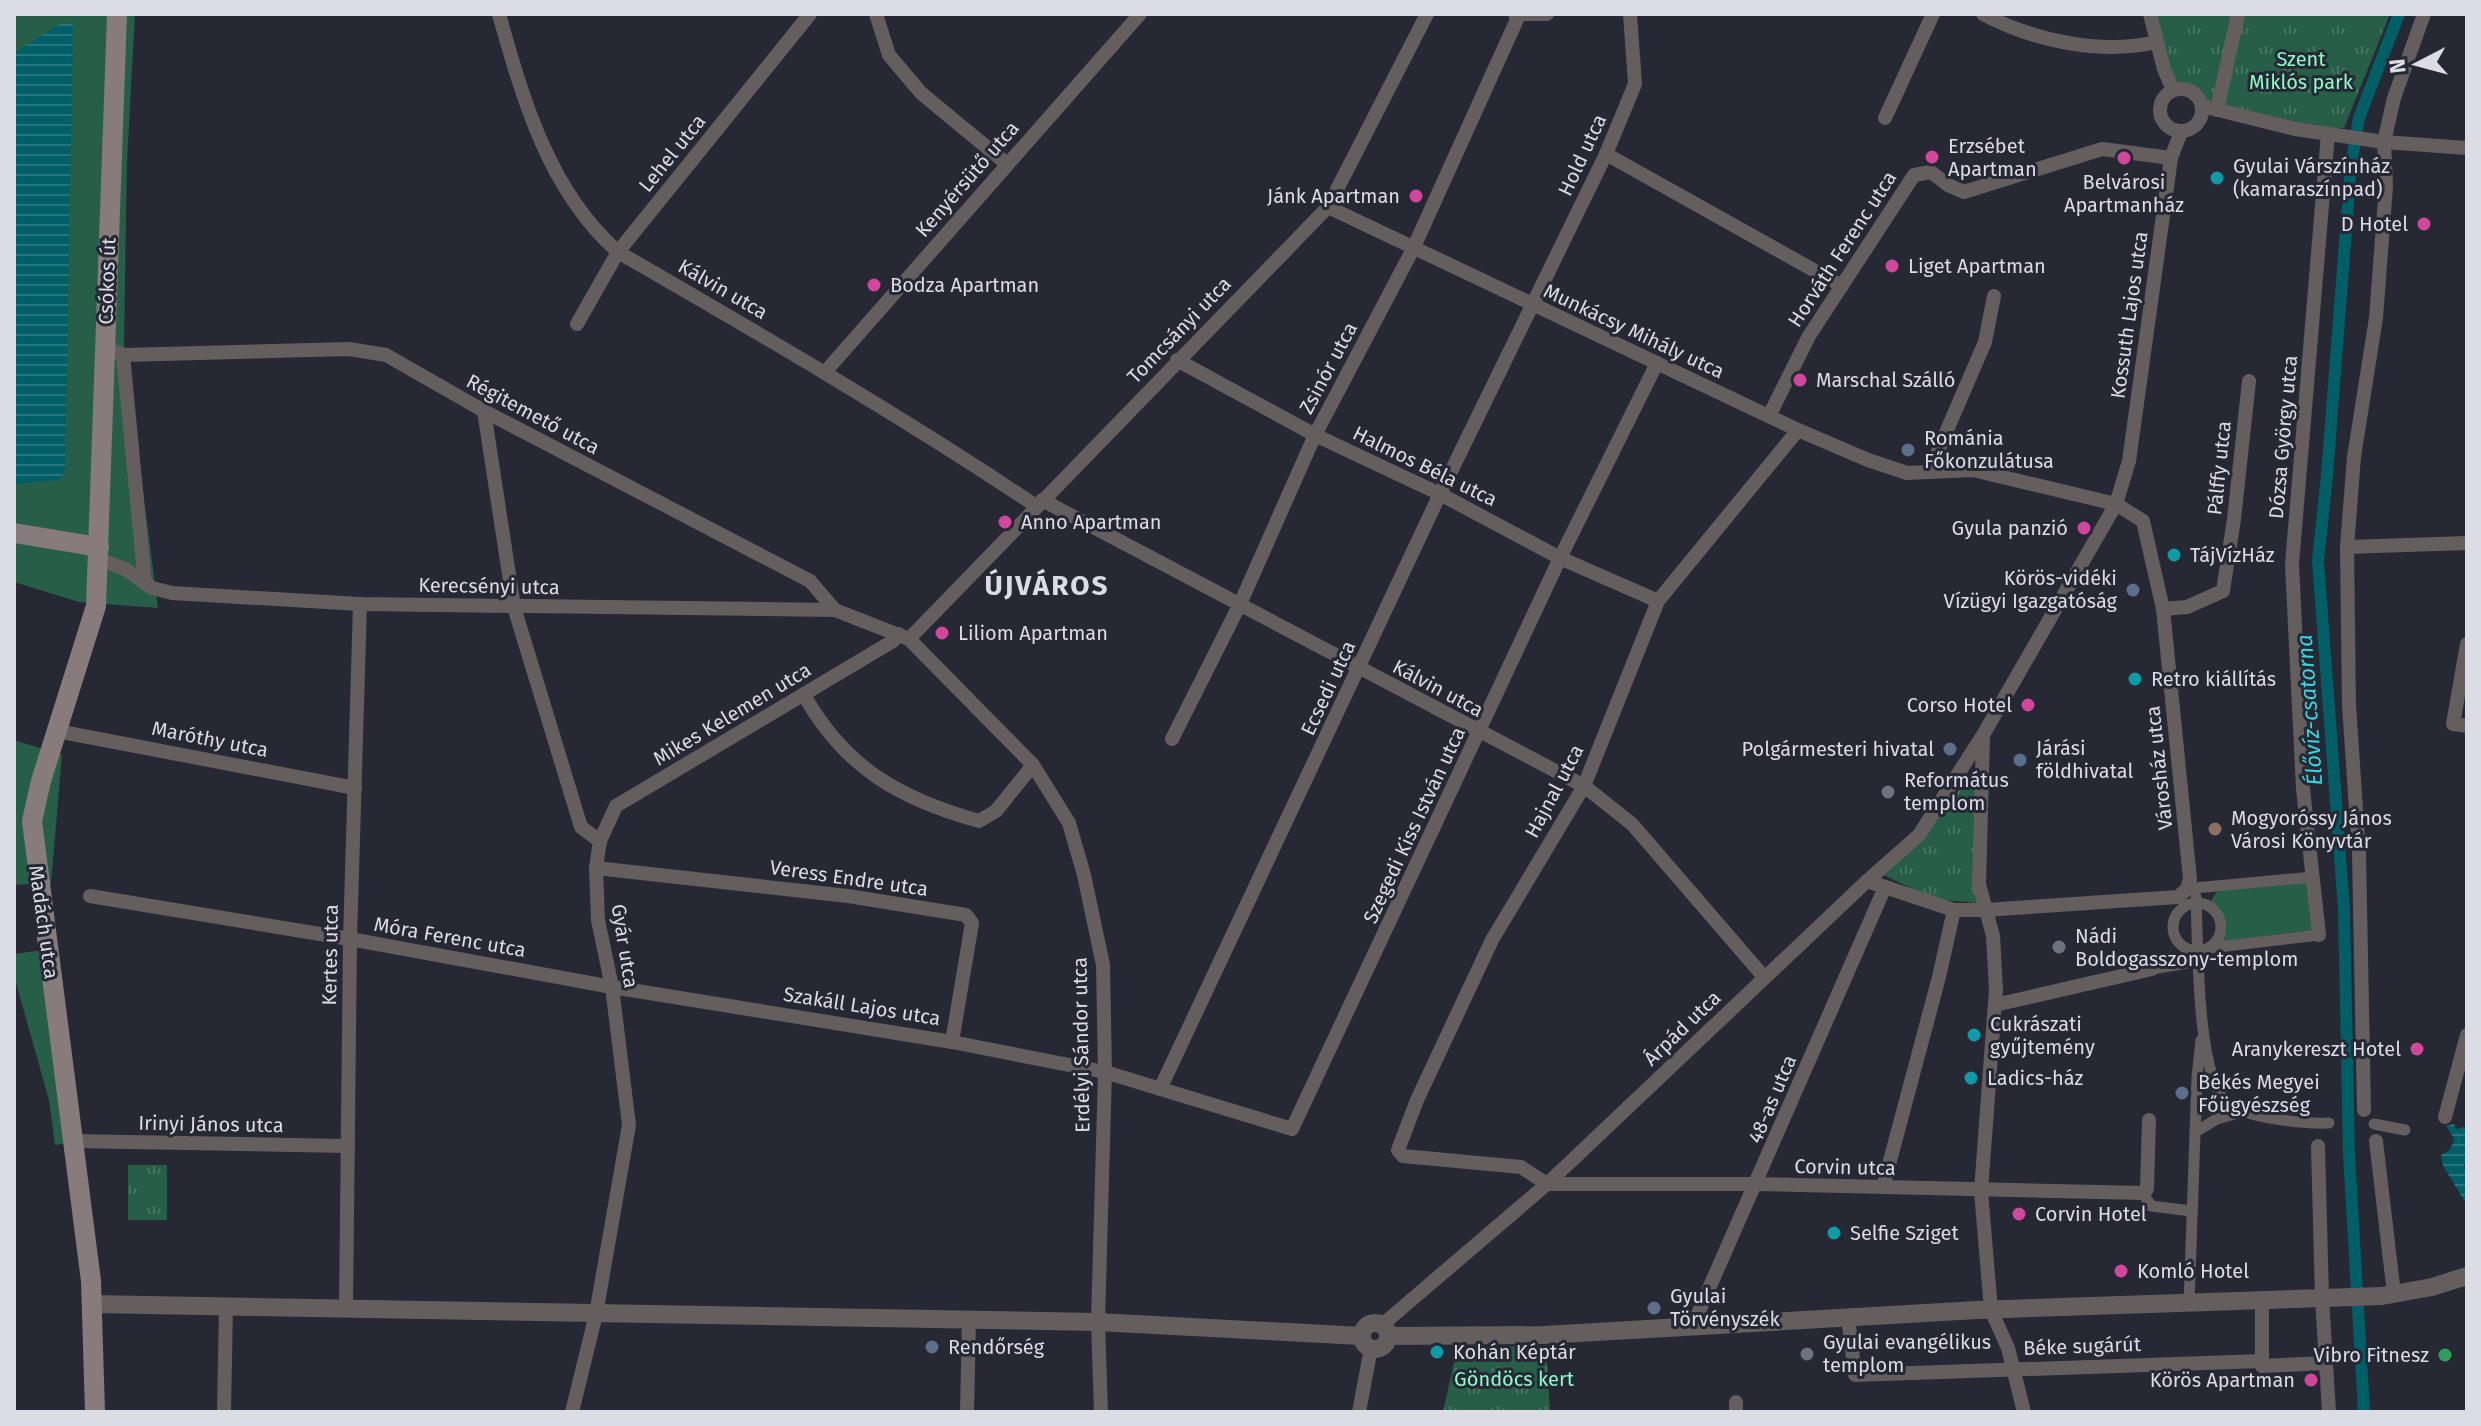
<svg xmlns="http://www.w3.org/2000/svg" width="2481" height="1426" font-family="'Fira Sans',sans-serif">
<defs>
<pattern id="park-tufts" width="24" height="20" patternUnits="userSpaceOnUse" patternTransform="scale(2)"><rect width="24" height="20" fill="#265e47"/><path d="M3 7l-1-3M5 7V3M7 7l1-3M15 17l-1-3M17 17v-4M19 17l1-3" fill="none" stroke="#457461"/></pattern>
<pattern id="water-rules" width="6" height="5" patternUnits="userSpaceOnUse" patternTransform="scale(2)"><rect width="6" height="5" fill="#005f66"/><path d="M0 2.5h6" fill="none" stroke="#25757c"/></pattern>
</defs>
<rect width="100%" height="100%" fill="#262833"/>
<g fill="#265e47">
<polygon points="14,14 135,14 127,162 124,342 158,608 79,602 14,582"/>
<polygon points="14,740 62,755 51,883 14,885"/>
<path d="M2313 877 2319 935 2215 943C2224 929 2222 916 2208 906L2217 891Z"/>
<polygon points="57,948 83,1141 55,1145 49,1100 14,976 14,954"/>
</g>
<g fill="url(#park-tufts)">
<polygon points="2150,14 2390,14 2344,128 2295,129 2202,106 2199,99 2188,90 2173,90"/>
<polygon points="1965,783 1977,786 1978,903 1933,899 1884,875 1918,842"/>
<rect x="128" y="1165" width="39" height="55"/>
<polygon points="1546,1345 1550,1412 1443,1412 1457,1349"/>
</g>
<g fill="url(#water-rules)">
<polygon points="73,23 65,470 59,480 14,484 14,53 60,24"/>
<path d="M2454 1124 2456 1129 2467 1126V1157L2464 1167 2467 1172V1205L2443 1166 2441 1155C2450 1151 2452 1147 2454 1138L2446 1126Z"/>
</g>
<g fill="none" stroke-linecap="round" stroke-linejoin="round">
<polyline stroke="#005f66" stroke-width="12" points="2364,1412 2349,1154 2344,909 2318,561 2327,475 2351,165 2359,118 2399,14"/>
<g stroke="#655e5e" stroke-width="11">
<polyline points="2195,888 2313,877"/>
<path d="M2196 897C2198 940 2196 1076 2227 1103 2245 1118 2306 1124 2329 1123"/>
<circle cx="2197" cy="927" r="24"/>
<polyline points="2210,948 2319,935"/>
<polyline points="2152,969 2199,961"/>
<polyline points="2374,1124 2405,1130"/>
<polyline points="2195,1132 2217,1119 2242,1112"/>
<polyline points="2143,1193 2151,1206 2192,1211"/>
<polyline points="2189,1304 2197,1077 2201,1040"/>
</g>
<g stroke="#655e5e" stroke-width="14">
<path d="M499 14C523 100 549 191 618 252 760 334 900 415 1036 506"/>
<polyline points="876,14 889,55 921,93 1007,164"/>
<polyline points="1515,14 1547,14"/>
<path d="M1983 14C2034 41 2101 55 2157 42"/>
<polyline points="2150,14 2164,69 2173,90"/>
<circle cx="2181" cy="110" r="21"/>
<polyline points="2202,106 2295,129 2384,142 2467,148"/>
<polyline points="2217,110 2238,14"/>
<polyline points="1885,118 1933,14"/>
<polyline points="1606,154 1842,286"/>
<polyline points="1328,207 1798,430 1868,460 1907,473 1973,470 2116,504 2143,521 2163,609 2190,879 2187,889 2178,897 1985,910 1954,910 1867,881"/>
<polyline points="577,324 618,252 810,14"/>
<polyline points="104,347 123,355 349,349 386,355 484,411 810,581 835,610 909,639 1033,765 1069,823 1084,875 1103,965 1105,1072 1098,1322 1101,1412"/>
<polyline points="123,355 145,584"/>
<polyline points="1177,360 1315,435 1440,494 1560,558 1658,601"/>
<polyline points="826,371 1140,14"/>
<polyline points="484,411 514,607 581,827 600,841"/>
<polyline points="1769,416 1809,336 1914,175 1931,172 1948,185 1964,192 2102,149 2171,158"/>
<polyline points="1798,430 1658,601 1584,786 1492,940 1417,1100 1398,1150 1403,1156 1521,1167 1547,1184 1757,1184 2143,1193 2147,1189 2149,1120"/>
<polyline points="1929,472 1985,342 1994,296"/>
<polyline points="1042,500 1584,786 1632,824 1764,977"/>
<polyline points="2347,547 2467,543"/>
<polyline points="99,559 125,569 152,588 172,593 360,604 835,610"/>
<polyline points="2163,609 2187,607 2223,591 2234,519 2249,381"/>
<polyline points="909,639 1328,207 1427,14"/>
<polyline points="2467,644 2453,724 2467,726"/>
<path d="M804 695C845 768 900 799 979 821L996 811 1033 765"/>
<polyline points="57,731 355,788"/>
<polyline points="1983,737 1979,884 1993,936 1996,989 1981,1191 1991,1310 2008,1348 2024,1412"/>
<polyline points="1172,739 1240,604 1315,435 1413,249 1519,15"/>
<polyline points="596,868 848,896 966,915 972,923 952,1042"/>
<polyline points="90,896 350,939 612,987 952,1042 1105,1072 1292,1129 1560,558 1657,363"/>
<polyline points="2319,935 2303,789 2292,564 2328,134"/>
<polyline points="1995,1005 2152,969"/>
<polyline points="1160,1089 1440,494 1606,154 1635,84 1630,14"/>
<polyline points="2364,1110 2359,854 2349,705 2347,547 2354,457 2376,318 2386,186 2384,142 2394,98 2424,14"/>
<polyline points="2445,1117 2467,1035"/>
<polyline points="73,1141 348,1146"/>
<polyline points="2376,1141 2394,1294"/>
<polyline points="2318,1146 2322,1298 2329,1412"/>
<polyline points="1883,1187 1939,977 1954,910"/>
<polyline points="346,1308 350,939 360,604"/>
<polyline points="1848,1317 1855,1375 2262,1361 2262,1301"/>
<polyline points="1382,1325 1547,1184 1867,881 1919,835 1983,735 2116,504 2129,461 2171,158 2181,132"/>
<polyline points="1693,1325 1885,887"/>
<polyline points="2262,1361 2262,1366 2326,1363"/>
<polyline points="1736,1402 1736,1412"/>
<polyline points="224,1412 226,1307"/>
<polyline points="572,1412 596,1314 629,1125 612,987 598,920 596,868 600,841 616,806 893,641 899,634"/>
<polyline points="967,1412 969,1320"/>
<polyline points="1359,1412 1371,1348"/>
</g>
<g stroke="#655e5e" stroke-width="18">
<polyline points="92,1304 1098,1322 1362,1336"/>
<circle cx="1375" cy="1336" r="13"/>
<polyline points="1388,1336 1544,1335 1977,1310 2382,1296 2432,1287 2467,1276"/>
</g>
<g stroke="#877b7c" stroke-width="20">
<polyline points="14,533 99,547"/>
<polyline points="95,1412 91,1281 32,821 41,781 96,606 117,14"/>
</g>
</g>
<g fill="#d1479c" stroke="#262833" stroke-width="3">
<circle cx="1932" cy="157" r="8"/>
<circle cx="2124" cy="158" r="8"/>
<circle cx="1416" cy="196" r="8"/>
<circle cx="2424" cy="224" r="8"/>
<circle cx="1892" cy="266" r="8"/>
<circle cx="874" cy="285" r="8"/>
<circle cx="1800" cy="380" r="8"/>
<circle cx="1005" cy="522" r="8"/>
<circle cx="2084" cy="528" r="8"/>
<circle cx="942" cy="633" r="8"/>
<circle cx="2028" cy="705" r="8"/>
<circle cx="2417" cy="1049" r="8"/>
<circle cx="2019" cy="1214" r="8"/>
<circle cx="2121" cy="1271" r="8"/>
<circle cx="2311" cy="1380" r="8"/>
</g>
<g fill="#0f9aa8" stroke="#262833" stroke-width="3">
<circle cx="2217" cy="178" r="8"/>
<circle cx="2174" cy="555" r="8"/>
<circle cx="2135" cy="679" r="8"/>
<circle cx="1974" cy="1035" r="8"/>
<circle cx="1971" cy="1078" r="8"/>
<circle cx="1834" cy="1233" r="8"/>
<circle cx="1437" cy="1352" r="8"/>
</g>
<g fill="#5c6f8a" stroke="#262833" stroke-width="3">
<circle cx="1908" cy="450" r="8"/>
<circle cx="2133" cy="590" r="8"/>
<circle cx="1950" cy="749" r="8"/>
<circle cx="2020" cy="760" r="8"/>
<circle cx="2182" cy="1093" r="8"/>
<circle cx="1654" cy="1308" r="8"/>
<circle cx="932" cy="1347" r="8"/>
</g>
<g fill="#6b7280" stroke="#262833" stroke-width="3">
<circle cx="1888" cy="792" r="8"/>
<circle cx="2059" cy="947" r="8"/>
<circle cx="1807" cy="1354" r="8"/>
</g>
<circle fill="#8d6e63" stroke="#262833" stroke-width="3" cx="2215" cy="829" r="8"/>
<circle fill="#2e9e5b" stroke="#262833" stroke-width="3" cx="2445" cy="1355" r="8"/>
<g text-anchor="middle" stroke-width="6" stroke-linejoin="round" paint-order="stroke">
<g font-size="20" fill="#8bfcca" stroke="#262833">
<text x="2301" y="66">Szent<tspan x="2301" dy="23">Miklós park</tspan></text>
<text x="1514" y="1386">Göndöcs kert</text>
</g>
<g font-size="20" fill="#dbdce4" stroke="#262833" text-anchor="start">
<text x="1948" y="153">Erzsébet<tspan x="1948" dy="23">Apartman</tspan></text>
<text x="2233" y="173">Gyulai Várszínház<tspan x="2233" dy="23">(kamaraszínpad)</tspan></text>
<text x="2124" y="189" text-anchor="middle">Belvárosi<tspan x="2124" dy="23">Apartmanház</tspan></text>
<text x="1400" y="203" text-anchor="end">Jánk Apartman</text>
<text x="2408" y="231" text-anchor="end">D Hotel</text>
<text x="1908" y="273">Liget Apartman</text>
<text x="890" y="292">Bodza Apartman</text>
<text x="1816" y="387">Marschal Szálló</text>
<text x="1924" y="445">Románia<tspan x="1924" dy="23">Főkonzulátusa</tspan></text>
<text x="1021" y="529">Anno Apartman</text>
<text x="2068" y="535" text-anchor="end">Gyula panzió</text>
<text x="2190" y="562">TájVízHáz</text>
<text x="2117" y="585" text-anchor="end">Körös-vidéki<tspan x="2117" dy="23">Vízügyi Igazgatóság</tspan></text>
<text x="958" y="640">Liliom Apartman</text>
<text x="2151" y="686">Retro kiállítás</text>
<text x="2012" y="712" text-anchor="end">Corso Hotel</text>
<text x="2036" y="755">Járási<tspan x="2036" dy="23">földhivatal</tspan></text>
<text x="1934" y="756" text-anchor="end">Polgármesteri hivatal</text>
<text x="1904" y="787">Református<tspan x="1904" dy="23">templom</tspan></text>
<text x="2231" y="825">Mogyoróssy János<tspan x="2231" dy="23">Városi Könyvtár</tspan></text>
<text x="2075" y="943">Nádi<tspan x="2075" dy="23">Boldogasszony-templom</tspan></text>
<text x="1990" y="1031">Cukrászati<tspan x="1990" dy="23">gyűjtemény</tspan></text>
<text x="2401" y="1056" text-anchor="end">Aranykereszt Hotel</text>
<text x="1987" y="1085">Ladics-ház</text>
<text x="2198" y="1089">Békés Megyei<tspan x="2198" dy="23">Főügyészség</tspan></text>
<text x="2035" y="1221">Corvin Hotel</text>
<text x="1850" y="1240">Selfie Sziget</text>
<text x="2137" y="1278">Komló Hotel</text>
<text x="1670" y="1303">Gyulai<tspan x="1670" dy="23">Törvényszék</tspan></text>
<text x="1823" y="1349">Gyulai evangélikus<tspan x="1823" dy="23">templom</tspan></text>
<text x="948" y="1354">Rendőrség</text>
<text x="1453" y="1359">Kohán Képtár</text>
<text x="2429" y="1362" text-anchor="end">Vibro Fitnesz</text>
<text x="2295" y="1387" text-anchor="end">Körös Apartman</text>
</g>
<g font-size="20" fill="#dbdce4" stroke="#262833">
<text transform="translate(672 153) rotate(-51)" y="7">Lehel utca</text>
<text transform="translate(1582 155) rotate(-65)" y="7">Hold utca</text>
<text transform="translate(967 179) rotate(-49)" y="7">Kenyérsütő utca</text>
<text transform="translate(1842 249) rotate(-57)" y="7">Horváth Ferenc utca</text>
<text transform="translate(107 281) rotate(-88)" y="7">Csókos út</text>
<text transform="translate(723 289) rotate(30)" y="7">Kálvin utca</text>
<text transform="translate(2129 315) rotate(-82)" y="7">Kossuth Lajos utca</text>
<text transform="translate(1179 330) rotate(-46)" y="7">Tomcsányi utca</text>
<text transform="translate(1634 331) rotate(25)" y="7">Munkácsy Mihály utca</text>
<text transform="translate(1328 368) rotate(-62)" y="7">Zsinór utca</text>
<text transform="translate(533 414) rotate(28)" y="7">Régitemető utca</text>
<text transform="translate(2283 437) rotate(-85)" y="7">Dózsa György utca</text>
<text transform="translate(1425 466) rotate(26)" y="7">Halmos Béla utca</text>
<text transform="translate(2219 468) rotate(-84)" y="7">Pálffy utca</text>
<text transform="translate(489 586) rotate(1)" y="7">Kerecsényi utca</text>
<text transform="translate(1328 688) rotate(-65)" y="7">Ecsedi utca</text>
<text transform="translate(1438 688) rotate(28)" y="7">Kálvin utca</text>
<text transform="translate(732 714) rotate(-31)" y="7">Mikes Kelemen utca</text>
<text transform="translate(210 739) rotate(11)" y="7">Maróthy utca</text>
<text transform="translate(2159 768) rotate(-96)" y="7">Városház utca</text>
<text transform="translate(1554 791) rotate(-62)" y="7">Hajnal utca</text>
<text transform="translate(1414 825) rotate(-65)" y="7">Szegedi Kiss István utca</text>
<text transform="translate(849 878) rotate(8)" y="7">Veress Endre utca</text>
<text transform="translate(44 922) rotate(82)" y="7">Madách utca</text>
<text transform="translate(450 937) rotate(10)" y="7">Móra Ferenc utca</text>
<text transform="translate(625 946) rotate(81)" y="7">Gyár utca</text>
<text transform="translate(330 955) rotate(-89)" y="7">Kertes utca</text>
<text transform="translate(862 1006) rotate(9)" y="7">Szakáll Lajos utca</text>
<text transform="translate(1682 1028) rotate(-44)" y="7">Árpád utca</text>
<text transform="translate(1081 1045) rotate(-91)" y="7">Erdélyi Sándor utca</text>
<text transform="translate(1772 1099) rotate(-67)" y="7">48-as utca</text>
<text transform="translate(211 1124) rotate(1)" y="7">Irinyi János utca</text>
<text transform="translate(1845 1167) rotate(1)" y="7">Corvin utca</text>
<text transform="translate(2082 1346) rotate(-2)" y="7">Béke sugárút</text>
</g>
<g font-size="22" font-style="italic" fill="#38d5e2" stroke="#262833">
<text transform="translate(2309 710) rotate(-94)" y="8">Élővíz-csatorna</text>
</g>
<g font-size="28" font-weight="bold" letter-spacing="2" fill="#dbdce4" stroke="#262833">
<text x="1047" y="595">ÚJVÁROS</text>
</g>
</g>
<rect width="2481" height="1426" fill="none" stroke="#dbdce4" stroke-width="32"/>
<g transform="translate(2417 64) rotate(264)" stroke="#262833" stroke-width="6" paint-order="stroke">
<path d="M0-6L14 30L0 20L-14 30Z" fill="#dbdce4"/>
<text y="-12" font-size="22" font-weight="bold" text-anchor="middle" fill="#dbdce4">N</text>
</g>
</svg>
